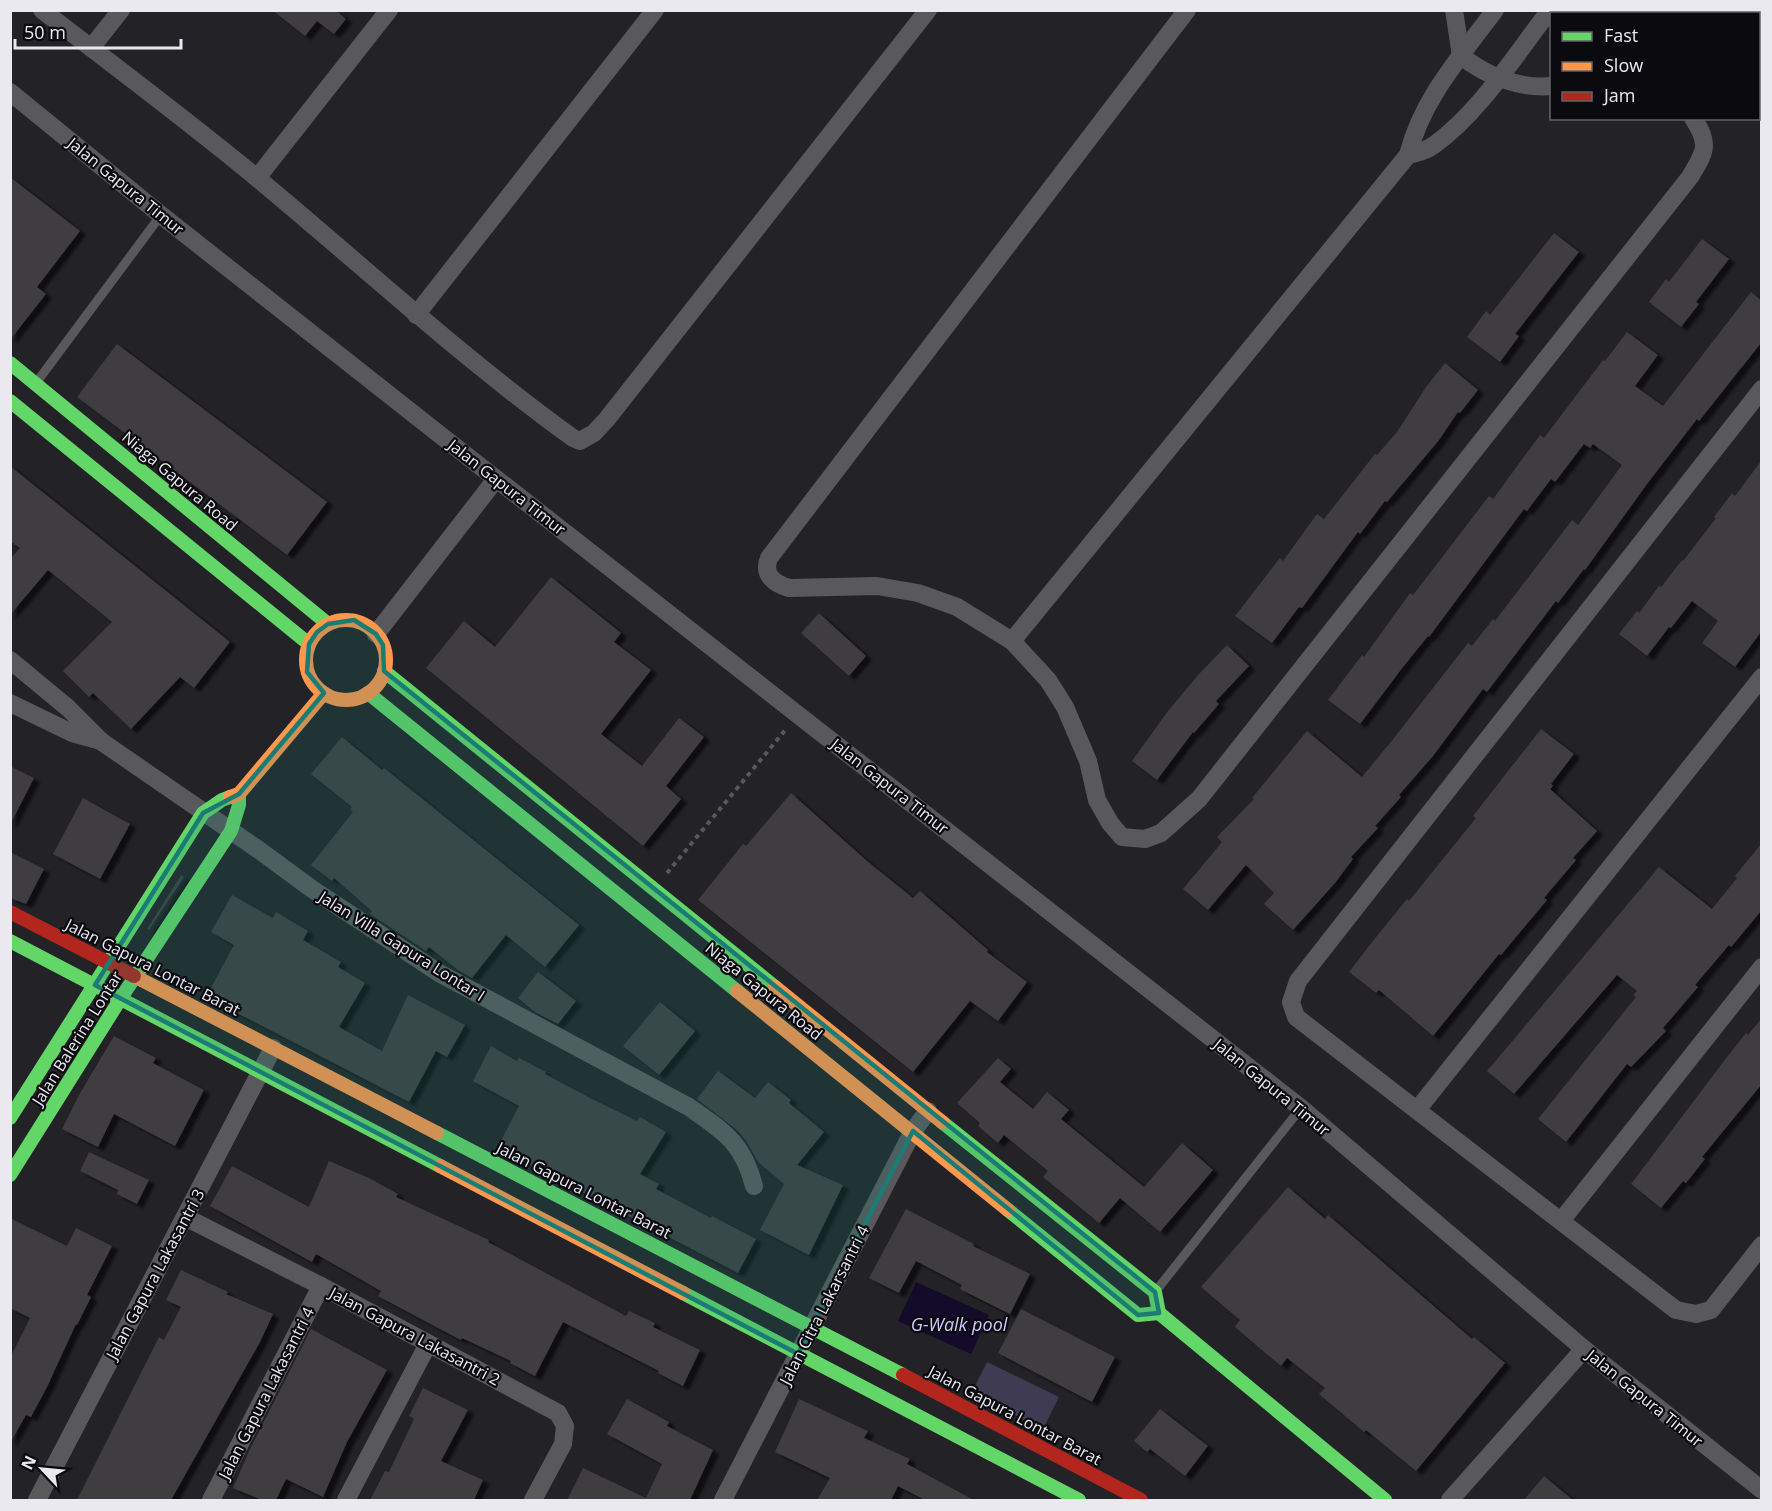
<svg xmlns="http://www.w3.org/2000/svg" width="1772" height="1511" font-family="'Open Sans',sans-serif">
<defs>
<filter id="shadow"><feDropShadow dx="6" dy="4" stdDeviation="1.5" flood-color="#0009"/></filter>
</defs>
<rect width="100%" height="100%" fill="#222227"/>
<polygon fill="#3e3b52" points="987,1362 1059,1397 1043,1429 971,1394"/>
<polygon fill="#130b29" points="916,1282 989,1315 971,1354 898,1321"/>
<g fill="#3f3d3f" filter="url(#shadow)">
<polygon points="272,10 335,10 346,19 334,34 317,21 305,36"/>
<polygon points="10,177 80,231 37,287 46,294 10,340"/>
<polygon points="1554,233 1579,252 1515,334 1519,336 1500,362 1467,337 1486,311 1490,315"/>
<polygon points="1702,239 1729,259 1696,302 1699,304 1681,327 1649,302 1666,279 1669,282"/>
<polygon points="1751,292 1761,300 1761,343 1699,421 1697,419 1647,484 1585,570 1584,569 1558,603 1556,601 1487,692 1483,689 1433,756 1399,795 1401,797 1375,826 1378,828 1351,857 1353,859 1335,883 1293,930 1264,904 1274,893 1246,865 1208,910 1183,889 1222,842 1217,837 1254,799 1252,798 1307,731 1362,777 1394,738 1468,643 1472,646 1493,619 1495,621 1572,520 1578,525 1622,465 1593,444 1590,448 1584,444 1555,482 1551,479 1527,511 1524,509 1429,637 1428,636 1403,667 1360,724 1328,700 1362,655 1364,657 1410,593 1413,595 1440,560 1489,496 1493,499 1540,435 1544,438 1603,360 1605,361 1627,332 1658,355 1635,386 1663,406"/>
<polygon points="117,344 327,502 287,555 77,397"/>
<polygon points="1445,363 1478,390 1460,413 1458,412 1439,440 1387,502 1385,501 1360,534 1358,532 1302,608 1299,607 1272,643 1235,616 1280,558 1283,561 1317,514 1324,519 1375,454 1377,455 1397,432 1426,387"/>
<polygon points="1761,461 1761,632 1735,667 1702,643 1718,621 1692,601 1671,628 1669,627 1647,656 1619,634 1637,611 1639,613 1659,586 1661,587 1682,560 1683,561 1716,518 1714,517 1732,493 1735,496"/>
<polygon points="10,466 230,642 194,688 180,677 131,729 93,693 89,697 63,671 112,622 48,570 10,615 10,559 20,548 10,541"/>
<polygon points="551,577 621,633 614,642 651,670 601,734 642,766 679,718 704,737 666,786 681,799 643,846 426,668 464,621 495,647"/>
<polygon points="819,613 866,656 849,676 801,633"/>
<polygon points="1227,645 1249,666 1216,701 1219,704 1194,733 1193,732 1157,780 1132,761 1168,711 1199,674"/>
<polygon points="1541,729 1574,754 1551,784 1553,786 1550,789 1597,831 1573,858 1576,860 1544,898 1547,900 1501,955 1499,954 1433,1036 1379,990 1376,993 1349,972 1372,942 1407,899 1409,901 1476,818 1473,816"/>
<polygon points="342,737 382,770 384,768 579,925 545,967 506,935 472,978 458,970 429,947 426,951 370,914 372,911 334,878 332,881 311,865 353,812 350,809 352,807 311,774"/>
<polygon points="10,766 34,778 10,825"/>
<polygon points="791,793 867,861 913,898 920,891 988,950 987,952 1027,982 998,1021 970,1001 913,1072 698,900 743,844 746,846"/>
<polygon points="83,798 130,824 100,879 53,854"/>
<polygon points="1761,844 1761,911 1731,947 1729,945 1695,985 1698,987 1663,1028 1666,1031 1631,1067 1627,1064 1566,1142 1538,1119 1636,997 1633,995 1637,991 1617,975 1514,1094 1487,1071 1659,867 1712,909 1737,878 1735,876"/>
<polygon points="10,852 44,869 26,904 10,898"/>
<polygon points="181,875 184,877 149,930 147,929"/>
<polygon points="232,895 273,918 276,912 308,931 303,940 341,962 338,967 365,983 339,1027 382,1051 408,995 465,1025 447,1057 436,1051 409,1102 206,997 234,945 211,932"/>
<polygon points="538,972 576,1001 558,1024 535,1012 518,998"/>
<polygon points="660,1002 695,1031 659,1075 623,1046"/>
<polygon points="1761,1019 1761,1085 1702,1157 1705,1159 1686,1183 1683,1181 1661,1208 1631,1184 1727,1057 1746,1033 1748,1035"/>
<polygon points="114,1036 156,1058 153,1063 204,1090 175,1146 114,1114 98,1147 62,1129 79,1095"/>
<polygon points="491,1046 517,1061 519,1058 546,1072 545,1074 590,1098 637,1121 640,1117 666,1132 640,1174 659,1184 656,1189 711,1218 712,1216 756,1239 738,1273 497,1148 519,1106 473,1081"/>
<polygon points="998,1058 1011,1069 1000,1082 1033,1109 1047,1092 1069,1110 1061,1119 1144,1187 1182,1143 1213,1170 1160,1232 1120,1198 1099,1223 1043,1177 1048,1171 1004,1135 998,1143 978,1126 980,1123 957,1103"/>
<polygon points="718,1071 755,1098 768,1082 791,1100 789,1103 824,1132 797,1165 843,1185 809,1255 760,1230 784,1184 758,1162 747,1142 738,1131 697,1099"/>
<polygon points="89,1152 149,1180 137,1204 117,1194 118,1190 80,1171"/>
<polygon points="329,1161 369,1178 398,1194 396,1197 489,1240 488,1242 626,1316 629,1311 655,1323 653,1327 700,1350 683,1386 658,1373 659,1371 563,1322 535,1376 510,1363 511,1361 462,1338 461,1340 440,1329 378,1296 381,1291 316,1254 312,1262 210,1206 232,1166 309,1207"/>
<polygon points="1288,1187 1325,1219 1328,1215 1472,1339 1474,1337 1505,1363 1416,1471 1366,1430 1364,1432 1319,1394 1325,1388 1287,1358 1281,1366 1257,1346 1235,1327 1240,1320 1201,1287"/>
<polygon points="906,1209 974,1244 973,1246 1030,1274 1010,1314 960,1289 962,1285 916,1261 899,1293 869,1278"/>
<polygon points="10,1218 67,1246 76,1228 112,1246 87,1295 91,1297 77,1325 76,1324 47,1387 31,1417 26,1415 10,1443 10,1358 30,1318 10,1308"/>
<polygon points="181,1270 228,1292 226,1294 273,1314 260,1342 171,1500 77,1500 159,1337 164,1340 181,1307 166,1300"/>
<polygon points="1021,1309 1115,1357 1092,1402 998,1353"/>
<polygon points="311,1329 387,1370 347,1442 323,1497 286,1479 276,1500 262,1500 233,1488 250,1449"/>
<polygon points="423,1388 468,1410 441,1461 483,1480 474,1500 370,1500 385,1471 389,1472 414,1419 409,1416"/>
<polygon points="627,1399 669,1422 667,1426 713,1450 690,1500 567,1500 583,1468 646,1498 662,1464 607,1434"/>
<polygon points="799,1399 868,1431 864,1438 910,1459 907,1464 974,1500 925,1500 898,1486 891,1500 817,1500 830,1478 775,1452"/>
<polygon points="1160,1409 1208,1446 1185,1476 1150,1449 1147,1452 1134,1441"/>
<polygon points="1544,1476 1573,1500 1524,1500"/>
</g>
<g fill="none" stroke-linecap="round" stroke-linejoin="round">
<polyline stroke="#59595b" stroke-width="4" stroke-dasharray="4.5 4.5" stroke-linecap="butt" points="667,873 787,728"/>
<g stroke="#59595c" stroke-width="9">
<polyline points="36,383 161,215"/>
<polyline points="1155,1292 1301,1108"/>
</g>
<g stroke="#59595c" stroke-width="18">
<path d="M42 10C114 66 187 120 257 178 362 265 462 358 573 438L580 441 594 433 607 419 928 10"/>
<path d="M1187 10 769 558C762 575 775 584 789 588L877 586 918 593 957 607 1012 641 1048 680 1065 707 1088 761 1097 800 1110 823 1122 837 1145 839 1161 833 1199 799 1690 177C1706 151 1710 144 1693 118"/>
<path d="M1454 10 1461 56C1487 76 1519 89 1552 86"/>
<path d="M1495 10C1461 56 1422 99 1408 155 1417 153 1426 151 1434 145 1479 113 1516 54 1550 10"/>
<polyline points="1667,10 1671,14"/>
<polyline points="91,48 121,10"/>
<polyline points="1758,89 1762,91"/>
<polyline points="10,92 161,215 444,438 1301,1108 1584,1349 1762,1490"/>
<polyline points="257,178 389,10"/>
<polyline points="416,315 655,10"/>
<polyline points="1762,389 1298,981 1291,1002 1296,1017 1676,1310 1696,1314 1711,1310 1762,1245"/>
<polyline points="376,634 496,479"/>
<polyline points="1012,641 1408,155"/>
<path d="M10 660 68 708 102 742 259 850 312 889 439 973 689 1107C724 1132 743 1142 754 1186"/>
<polyline points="10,703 72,733 101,741"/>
<polyline points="1417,1110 1762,677"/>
<polyline points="185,1217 321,1286 558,1413 565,1426 563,1444 533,1500"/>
<polyline points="1561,1221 1762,967"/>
<polyline points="37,1500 273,1048"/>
<polyline points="211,1500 321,1286"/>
<polyline points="346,1500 428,1344"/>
<polyline points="723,1500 913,1131 928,1111"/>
<polyline points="1450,1500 1584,1349"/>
</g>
<g stroke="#63d668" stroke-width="14">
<polyline points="10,363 328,624"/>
<polyline points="10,401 309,644"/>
<polyline points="384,671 775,987"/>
<polyline points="368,693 737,991"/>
<polyline points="10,941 440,1166"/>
<polyline points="10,1118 203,813 222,800 230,797"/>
<polyline points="942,1122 1155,1292 1159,1313 1138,1315 1008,1210"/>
<polyline points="437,1133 903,1375"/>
<polyline points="10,1175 121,998 231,831 239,805 239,794"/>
<polyline points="683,1293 1079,1500"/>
<polyline points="1159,1313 1385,1500"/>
</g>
<g stroke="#ff974d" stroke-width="14">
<circle cx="346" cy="660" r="40"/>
<polyline points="230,797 239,794 324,693"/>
<polyline points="134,976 437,1133"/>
<polyline points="775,987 942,1122"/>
<polyline points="737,991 1008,1210"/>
<polyline points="440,1166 683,1293"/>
</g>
<g stroke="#b3261e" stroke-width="14">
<polyline points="10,912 134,976"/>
<polyline points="903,1375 1141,1500"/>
</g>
</g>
<path fill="#1a7c74" fill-opacity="0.2" stroke="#1a7c74" stroke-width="4.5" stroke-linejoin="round" d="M354 620 376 634 383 645 384 671 1155 1292 1159 1313 1138 1315 913 1131 798 1354 95 985 203 813 239 794 324 693 307 672 309 644 317 632 328 624Z"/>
<g text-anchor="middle" stroke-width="4.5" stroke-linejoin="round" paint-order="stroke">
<g font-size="16" fill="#e9e9ef" stroke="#0b0a0e">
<text transform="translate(126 186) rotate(39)" y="6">Jalan Gapura Timur</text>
<text transform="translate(180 481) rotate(40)" y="6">Niaga Gapura Road</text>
<text transform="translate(507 487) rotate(38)" y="6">Jalan Gapura Timur</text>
<text transform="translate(890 786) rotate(38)" y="6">Jalan Gapura Timur</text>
<text transform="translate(402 946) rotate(32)" y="6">Jalan Villa Gapura Lontar I</text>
<text transform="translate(153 967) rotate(27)" y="6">Jalan Gapura Lontar Barat</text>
<text transform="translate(764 991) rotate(39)" y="6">Niaga Gapura Road</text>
<text transform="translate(77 1038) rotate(-58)" y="6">Jalan Balerina Lontar</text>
<text transform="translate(1272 1087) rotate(39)" y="6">Jalan Gapura Timur</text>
<text transform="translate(584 1190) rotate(27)" y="6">Jalan Gapura Lontar Barat</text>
<text transform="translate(155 1274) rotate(-62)" y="6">Jalan Gapura Lakasantri 3</text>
<text transform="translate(824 1305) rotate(-63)" y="6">Jalan Citra Lakarsantri 4</text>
<text transform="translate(415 1336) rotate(28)" y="6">Jalan Gapura Lakasantri 2</text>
<text transform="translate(266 1393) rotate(-63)" y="6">Jalan Gapura Lakasantri 4</text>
<text transform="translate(1645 1398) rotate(39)" y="6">Jalan Gapura Timur</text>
<text transform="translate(1015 1415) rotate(28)" y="6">Jalan Gapura Lontar Barat</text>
</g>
<g font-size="18" font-style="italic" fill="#cfcafe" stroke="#0b0a0e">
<text x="959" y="1331">G-Walk pool</text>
</g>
</g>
<rect width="1772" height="1511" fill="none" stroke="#e9e9ef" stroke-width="24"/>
<rect x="1550" y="12" width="210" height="108" fill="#0b0a0e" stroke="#646368" stroke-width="1.5"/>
<rect x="1562" y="32" width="30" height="9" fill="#63d668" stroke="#646368" stroke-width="1.5"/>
<text x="1604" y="42" font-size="18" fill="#e9e9ef">Fast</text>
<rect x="1562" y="62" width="30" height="9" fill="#ff974d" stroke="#646368" stroke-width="1.5"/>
<text x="1604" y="72" font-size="18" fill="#e9e9ef">Slow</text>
<rect x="1562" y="92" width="30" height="9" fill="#b3261e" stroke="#646368" stroke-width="1.5"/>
<text x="1604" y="102" font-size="18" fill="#e9e9ef">Jam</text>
<g transform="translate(42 1469) rotate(296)" stroke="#0b0a0e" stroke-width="4.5" paint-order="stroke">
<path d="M0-4.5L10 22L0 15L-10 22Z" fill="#e9e9ef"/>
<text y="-9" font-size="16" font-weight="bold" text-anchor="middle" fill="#e9e9ef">N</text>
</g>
<path d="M15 39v9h166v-9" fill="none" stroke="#e9e9ef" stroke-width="3"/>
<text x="24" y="39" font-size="18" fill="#e9e9ef" stroke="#0b0a0e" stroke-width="4.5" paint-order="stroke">50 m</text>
</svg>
